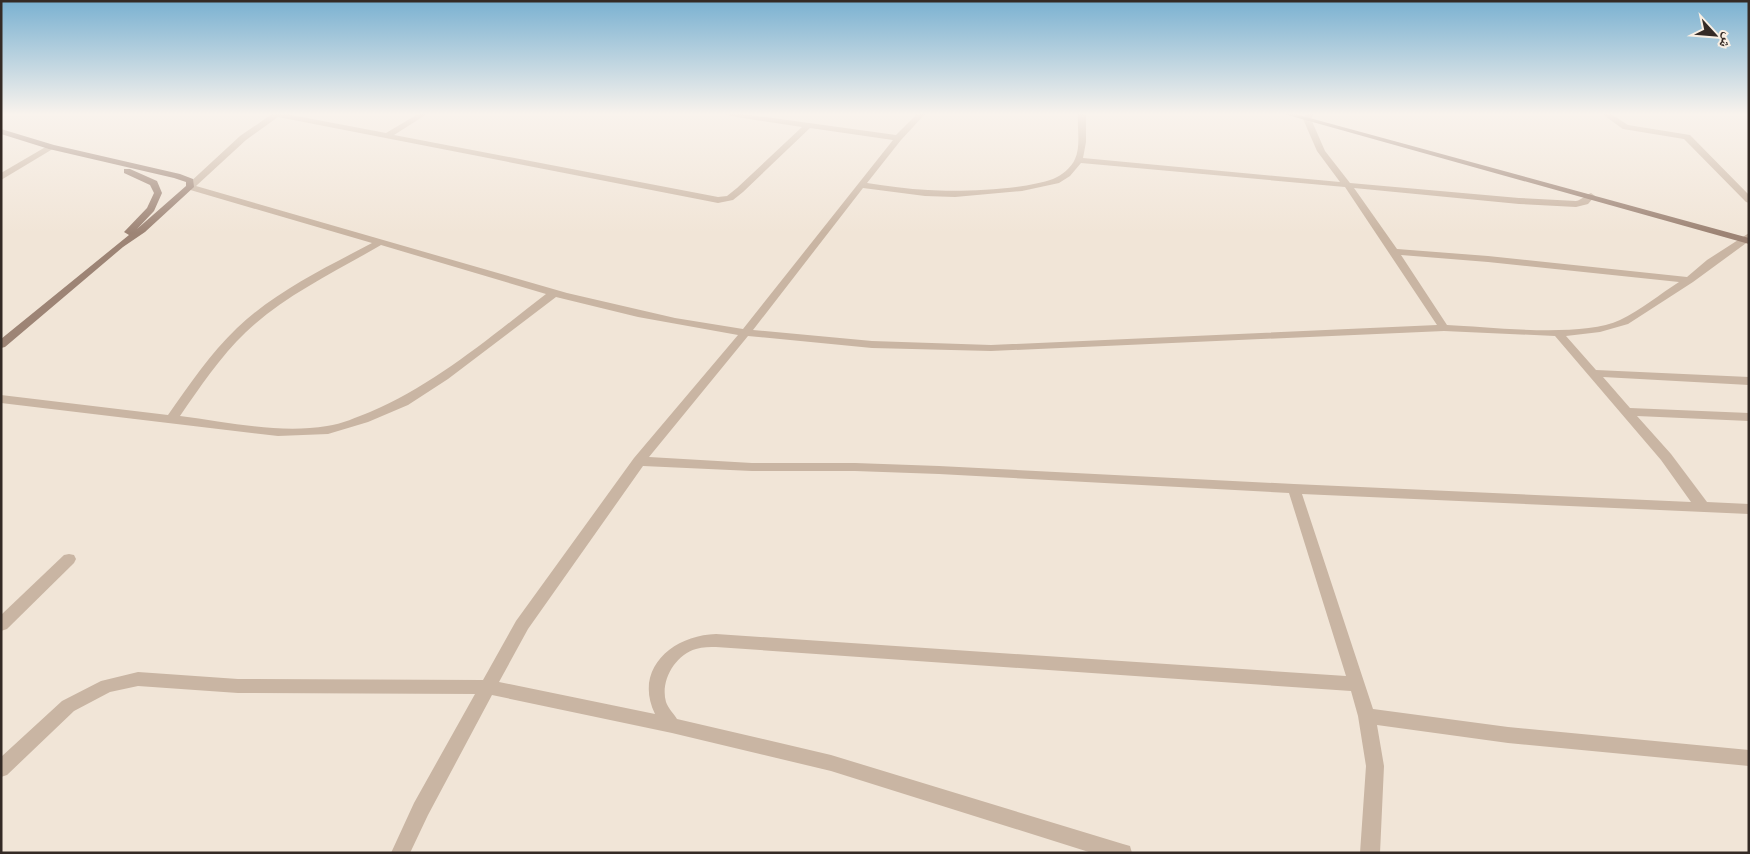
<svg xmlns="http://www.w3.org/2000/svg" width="1750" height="854" font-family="Helvetica,'Noto Naskh Arabic',sans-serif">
<rect width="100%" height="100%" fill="#f1e5d7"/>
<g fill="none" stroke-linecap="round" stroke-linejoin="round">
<g fill="#c9b5a3" fill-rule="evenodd">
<path d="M272 114H286L386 133 418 114H427L394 135 718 197 727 196 737 188 802 127 730 116 726 114H743L896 135 917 114H925L901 140 867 183C887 186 908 189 928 190 960 192 1023 190 1053 179 1061 176 1072 167 1075 159 1081 146 1077 128 1078 114H1086V142L1083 158 1340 182 1317 151 1303 119 1306 114H1314L1311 119 1325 151 1350 183 1519 198 1576 201C1582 200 1585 195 1591 193L1595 196 1588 204 1576 207 1519 204 1354 188 1397 249 1488 256 1687 277 1707 260 1749 233V241L1693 282 1628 324 1600 332 1566 336 1596 370 1749 377V385L1603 377 1630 408 1749 413V421L1637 416 1671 454 1707 502 1749 504V514L1302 494 1373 709 1508 727 1749 750V766L1508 743 1377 725 1384 766 1380 853H1360L1366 766 1358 716 1351 691 716 647C710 647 703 647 696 649 675 655 660 681 666 702 668 708 674 714 677 719L831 755 1123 844 1130 846 1132 853H1092L831 771 672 733 492 695 428 815 410 853H391L414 803 475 694 238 693 138 686 110 692 74 711 7 775 1 777V757L62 701 101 681 138 672 238 679 483 680 516 621 634 458 738 335 638 317 556 297 448 379 408 405 368 422 328 434 278 436 1 403V395L168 415C189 385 210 354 237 328 276 291 325 268 372 243L187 189V185L240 136ZM278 117 718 203 733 200 743 192 810 128 893 140 743 329 675 318 567 293 196 186 246 140ZM1081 163 1345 187 1437 325 991 345 872 341 753 330 863 188 925 196 955 197 1022 191 1059 183 1070 176ZM381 245 546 294C490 337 436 384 370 412 357 417 342 424 327 426 279 434 228 422 180 416 200 387 220 357 246 332 285 295 335 272 381 245ZM1401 255 1488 262 1679 282C1660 294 1641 310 1620 320 1581 338 1492 327 1447 325ZM1444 331 1555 336 1661 460 1691 502 1294 484 939 466 855 463H752L649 457 748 336 872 348 991 351ZM643 466 752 471H855L939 474 1289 493 1346 676 716 634C673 635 633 669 655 714L499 682 528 629Z"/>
<polygon points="1602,114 1611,114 1628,125 1690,135 1749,195 1749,203 1746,202 1684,139 1623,129"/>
<polygon points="49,145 56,147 1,180 1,173"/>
<polygon points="69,554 74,555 76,559 74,563 7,629 1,631 1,615 64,555"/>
</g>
<g fill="#9d8475" fill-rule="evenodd">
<polygon points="1284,114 1295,114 1749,238 1749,244"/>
<polygon points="1,129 54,145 180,174 193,179 194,187 145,232 123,247 5,347 1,348 1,339 129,235 124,232 147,208 154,193 150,185 124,173 124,169 130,169 157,181 162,193 154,211 137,229 186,186 186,182 174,178 49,149 1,134"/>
</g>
</g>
<linearGradient id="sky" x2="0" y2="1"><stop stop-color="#7ab1d1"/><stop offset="0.49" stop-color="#f9f3ed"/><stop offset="1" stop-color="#f9f3ed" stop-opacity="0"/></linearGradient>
<rect width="1750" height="233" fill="url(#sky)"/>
<rect width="1750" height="854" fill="none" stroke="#342a25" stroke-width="5"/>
<g transform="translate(1715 35) rotate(116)" stroke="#f9efe3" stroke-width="4" paint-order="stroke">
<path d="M0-4L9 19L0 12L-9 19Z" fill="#342a25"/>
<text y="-8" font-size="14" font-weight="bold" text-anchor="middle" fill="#342a25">ش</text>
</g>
</svg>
